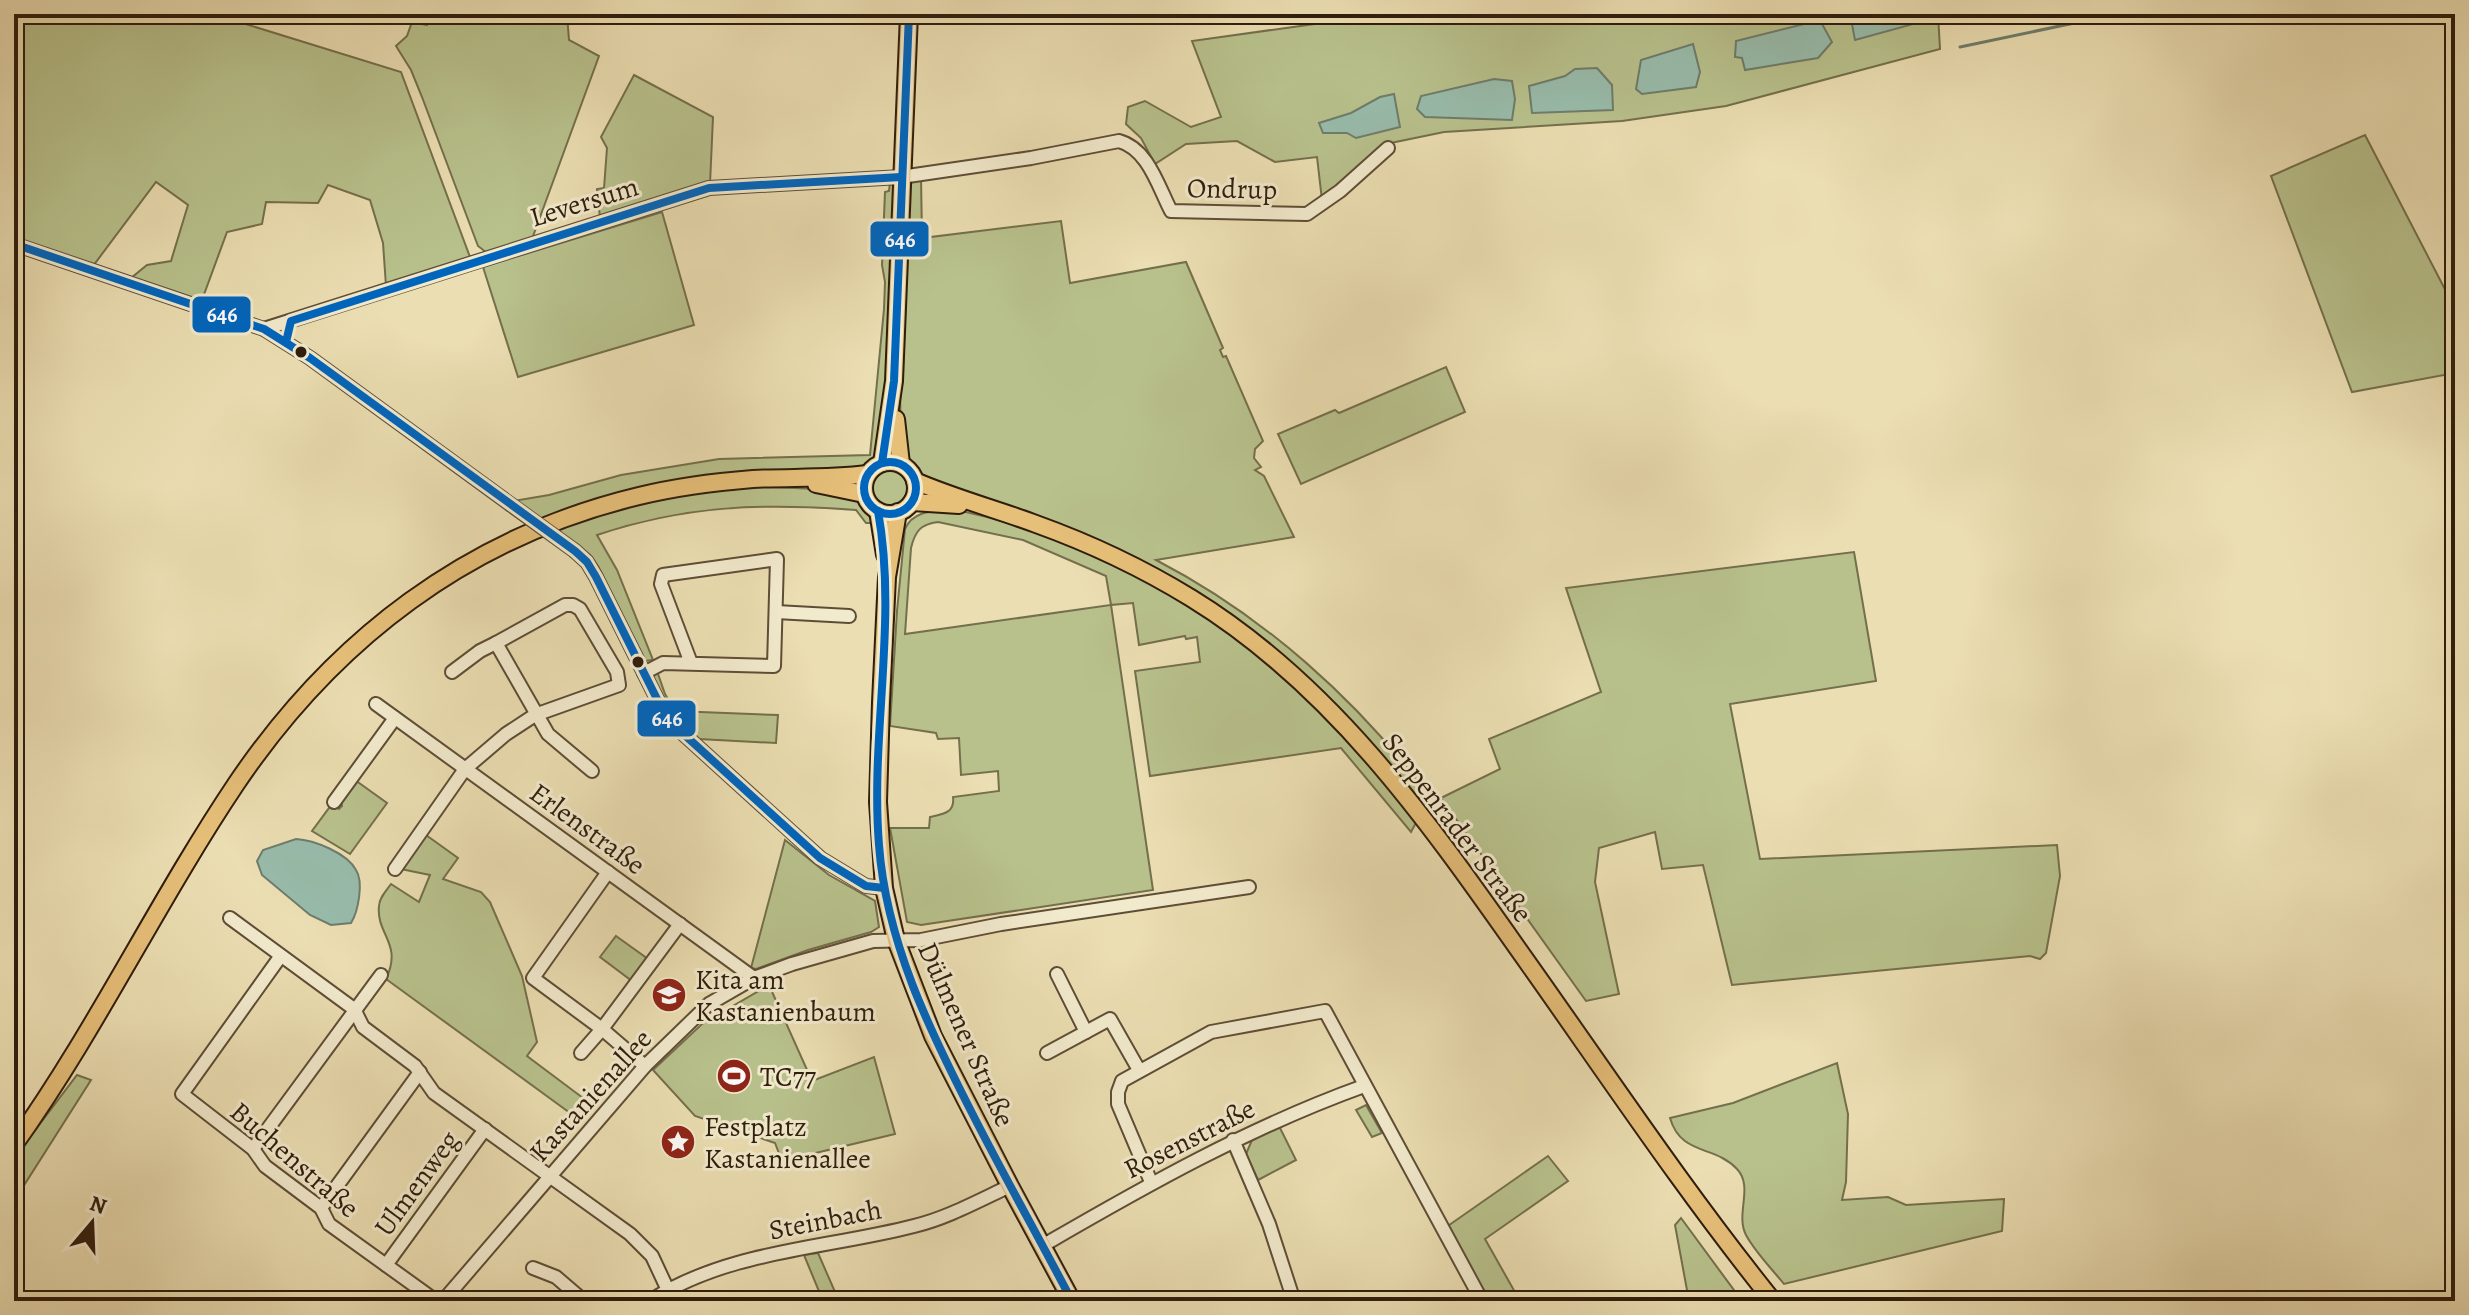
<svg xmlns="http://www.w3.org/2000/svg" width="2469" height="1315" font-family="Alegreya,serif">
<rect width="100%" height="100%" fill="#ebdeb2"/>
<filter id="stains"><feTurbulence type="fractalNoise" baseFrequency=".0025" numOctaves="4"/><feColorMatrix values="0 0 0 0 .2 0 0 0 0 .09 0 0 0 0 .02 0 0 0 .5 -.17"/></filter>
<radialGradient id="worn" r=".72"><stop offset=".6" stop-color="#630" stop-opacity="0"/><stop offset="1" stop-color="#630" stop-opacity=".3"/></radialGradient>
<g fill="#b8c18c" stroke="#746f4c" stroke-width="2" fill-rule="evenodd">
<polygon points="14,14 213,14 401,72 470,257 386,286 383,243 370,200 328,185 318,203 266,202 262,224 227,232 199,308 125,283 147,265 171,261 188,205 156,182 90,270 14,241"/>
<polygon points="430,14 567,14 569,40 599,56 532,239 487,253 478,246 422,97 411,70 396,46 407,36 412,22 427,25"/>
<polygon points="1386,14 1938,14 1940,49 1726,106 1622,121 1444,132 1386,144 1322,200 1317,157 1275,162 1237,141 1186,144 1155,164 1141,138 1126,124 1128,107 1145,101 1191,127 1221,117 1192,41"/>
<polygon points="634,75 713,117 710,184 600,218 597,189 604,188 607,148 601,137"/>
<polygon points="2365,135 2450,299 2455,298 2455,373 2352,392 2271,176"/>
<path d="M921 176 922 238 1061 221 1070 283 1186 262 1223 348 1220 350 1223 357 1226 356 1263 441 1255 449 1254 458 1261 467 1255 470 1264 476 1294 537 1156 560C1264 616 1358 700 1430 797L1424 807 1386 760 1340 710 1215 607 922 479 905 455 901 443 900 391 907 184Z"/>
<polygon points="890,182 896,187 889,371 876,458 866,467 789,472 560,512 539,520 513,501 549,495 621,475 719,459 870,455 884,309 885,282 882,265 885,192 889,191"/>
<polygon points="662,212 694,325 518,377 483,267"/>
<polygon points="1446,367 1465,412 1301,484 1278,434 1335,410 1339,413"/>
<circle cx="890" cy="488" r="19"/>
<path d="M751 486 816 489 857 498 877 523H866L856 510C763 503 687 505 597 535L617 570 653 660 644 661 598 566 590 555 552 529 603 512 684 493Z"/>
<path d="M953 509C1087 537 1208 606 1308 697 1322 709 1333 724 1345 737 1369 765 1393 792 1418 819L1411 832 1341 748 1150 776 1135 671 1200 662 1197 637 1186 639 1185 636 1139 645 1133 603 1111 605 1153 890 921 925 907 922 890 828H929L930 817C943 814 955 813 953 797L999 791 998 771 961 775 959 738 938 739 936 733 890 726 897 611 905 529C913 510 935 511 953 509ZM938 522 1023 540 1106 576 1111 605 905 634 911 548C915 531 921 524 938 522Z"/>
<polygon points="1854,552 1876,681 1730,704 1760,859 2057,845 2060,876 2046,953 2040,959 2030,956 1732,985 1703,865 1662,869 1655,832 1599,848 1595,882 1619,994 1586,1001 1441,798 1500,769 1489,739 1601,692 1566,588"/>
<path d="M657 671 665 694 675 711 778 715 776 743 699 739 693 733 686 732C672 715 653 696 651 673Z"/>
<polygon points="355,780 387,803 350,854 312,831 332,804 339,809 342,806 341,799"/>
<path d="M426 835 458 858 443 879 481 892 490 902 522 976 537 1042 527 1056 595 1107 581 1121 386 979C403 943 376 935 379 906 379 898 386 891 391 884L419 902 430 875 401 869Z"/>
<polygon points="785,840 829,875 875,901 879,927 871,932 808,950 756,969 751,968"/>
<polygon points="616,936 648,959 632,981 600,957"/>
<polygon points="769,985 812,1081 874,1057 895,1134 782,1161 775,1143 695,1116 653,1070 702,1024"/>
<path d="M1837 1063 1848 1114 1846 1182 1842 1200 1888 1197 1906 1205 2004 1199 2002 1231 1784 1284C1772 1269 1755 1252 1746 1235 1735 1214 1754 1187 1737 1169 1715 1145 1681 1156 1670 1118L1733 1103Z"/>
<polygon points="77,1075 91,1080 14,1201 14,1158"/>
<polygon points="1366,1105 1382,1133 1372,1137 1356,1110"/>
<polygon points="1279,1126 1296,1160 1258,1180 1246,1154 1252,1140"/>
<polygon points="1548,1156 1568,1181 1485,1239 1520,1301 1490,1301 1445,1228"/>
<polygon points="1681,1218 1742,1301 1689,1301 1675,1225"/>
<polygon points="818,1253 839,1301 823,1301 804,1255"/>
</g>
<g fill="#98bcab" stroke="#6e7c6b" stroke-width="2">
<polygon points="1850,14 1921,14 1917,23 1855,40"/>
<polygon points="1812,22 1822,24 1832,42 1818,58 1745,70 1742,58 1735,57 1736,41"/>
<polygon points="1693,44 1700,72 1696,87 1642,94 1636,89 1641,60"/>
<polygon points="1597,68 1612,85 1613,110 1532,113 1529,86 1565,76 1575,69"/>
<polygon points="1494,79 1512,81 1515,99 1512,120 1425,117 1417,109 1421,96"/>
<polygon points="1394,94 1400,127 1356,138 1347,133 1323,133 1319,123 1351,113 1380,97"/>
<path d="M296 839C314 840 347 853 356 870 364 882 358 912 351 923L331 925 310 915 262 875 257 861 263 850Z"/>
</g>
<g fill="none" stroke-linecap="round" stroke-linejoin="round">
<polyline stroke="#6e7c6b" stroke-width="3" points="1960,47 2117,14"/>
<g stroke="#5e4d36" stroke-width="16">
<g id="minor">
<polyline points="14,244 264,329 310,358 510,504"/>
<path d="M264 329 709 188 901 177 1031 158 1119 141C1148 149 1158 186 1171 211L1307 214 1340 191 1388 148"/>
<polyline points="575,551 587,562 596,577 667,719 820,858 866,886 884,888"/>
<polyline points="776,612 849,616"/>
<polyline points="452,672 480,651 496,643"/>
<polyline points="644,673 663,663 774,666 777,559 663,575 661,584 691,663"/>
<polyline points="376,704 754,978"/>
<polyline points="334,802 395,718"/>
<polyline points="395,869 465,769 506,734 535,715 619,685 617,672 580,609 573,605 565,605 496,643 548,734 592,771"/>
<polyline points="608,872 533,978 602,1029 645,1066"/>
<polyline points="230,918 354,1009 363,1027 415,1066 434,1093 630,1234 652,1256 673,1301"/>
<polyline points="280,957 182,1094 253,1149 265,1166 321,1208 329,1224 436,1301"/>
<polyline points="1057,974 1086,1032"/>
<polyline points="581,1053 602,1029 680,924"/>
<polyline points="1047,1053 1110,1019 1139,1070"/>
<polyline points="1233,1140 1269,1224 1294,1301"/>
<polyline points="253,1149 381,975"/>
<polyline points="1151,1182 1118,1104 1118,1092 1122,1081 1211,1032 1325,1011 1482,1301"/>
<polyline points="321,1208 420,1072"/>
<path d="M1042 1246C1147 1185 1250 1127 1364 1086"/>
<polyline points="386,1265 485,1129"/>
<polyline points="533,1268 556,1277 584,1301"/>
<polyline points="443,1301 645,1066 709,1004 754,978 792,964 873,941 921,940 1001,924 1249,887"/>
<path d="M650 1301C729 1250 825 1249 914 1226 947 1218 978 1201 1010 1186"/>
</g>
</g>
<g stroke="#2f1d0c" stroke-width="20">
<g id="major">
<polyline points="896,419 901,464"/>
<circle cx="890" cy="488" r="26"/>
<polyline points="882,463 894,381 909,14"/>
<path d="M915 481C954 498 996 509 1036 524 1089 543 1142 568 1191 598 1331 684 1425 817 1518 949 1602 1067 1682 1188 1773 1301"/>
<polyline points="816,484 864,494"/>
<polyline points="912,502 959,505"/>
<polyline points="878,511 885,555"/>
<polyline points="898,512 887,577 881,702 878,802 884,888 896,940 933,1036 1010,1186 1072,1301"/>
<path d="M14 1145C96 1030 157 902 236 784 334 639 468 537 639 496 676 487 715 482 753 479 791 477 829 479 867 474"/>
</g>
</g>
<use href="#minor" stroke="#f2eacd" stroke-width="12"/>
<use href="#major" stroke="#e6bf79" stroke-width="16"/>
<g stroke="#5e4d36" stroke-width="16" stroke-linecap="butt">
<polyline id="minor-bridge" points="510,504 575,551"/>
</g>
<use href="#minor-bridge" stroke="#f2eacd" stroke-width="12"/>
<g stroke="#f2eacd" stroke-width="14">
<g id="bus-1">
<polyline points="14,244 264,329 310,358 575,551 587,562 596,577 667,719 820,858 866,886 884,888"/>
<polyline points="286,342 291,321 709,188 901,177"/>
<circle cx="890" cy="488" r="26"/>
<polyline points="882,463 894,381 909,14"/>
<path d="M878 511C898 621 870 734 879 845 886 941 929 1029 972 1113 1004 1176 1039 1238 1072 1301"/>
</g>
</g>
<use href="#bus-1" stroke="#0065bd" stroke-width="8"/>
</g>
<defs>
<g id="school-disc" transform="scale(1.8)"><circle r="9.5" fill="#8f2418" stroke="#f2eacd"/><path d="M0-5L7-2L0 1L-7-2ZM-4 1L0 2.5L4 1V4Q0 6-4 4Z" fill="#fff"/></g>
<g id="stadium-disc" transform="scale(1.8)"><circle r="9.5" fill="#8f2418" stroke="#f2eacd"/><path d="M0-5a6.5 5 0 1 0 0 10a6.5 5 0 1 0 0-10ZM-3.5-1.8h7v3.6h-7Z" fill="#fff"/></g>
<g id="sight-disc" transform="scale(1.8)"><circle r="9.5" fill="#8f2418" stroke="#f2eacd"/><path d="M0-6L1.8-2.2L6-1.7L2.9 1.2L3.7 5.4L0 3.3L-3.7 5.4L-2.9 1.2L-6-1.7L-1.8-2.2Z" fill="#fff"/></g>
</defs>
<g fill-rule="evenodd">
<use href="#school-disc" x="669" y="995"/>
<use href="#stadium-disc" x="734" y="1076"/>
<use href="#sight-disc" x="678" y="1142"/>
</g>
<g fill="#2f1d0c" stroke="#f2eacd" stroke-width="3">
<circle cx="301" cy="352" r="7"/>
<circle cx="638" cy="662" r="7"/>
</g>
<g text-anchor="middle" stroke-width="6" stroke-linejoin="round" paint-order="stroke">
<g font-size="28" fill="#2f1d0c" stroke="#f2eacd">
<text transform="translate(1232 188) rotate(1)" y="10">Ondrup</text>
<text transform="translate(584 201) rotate(-17)" y="10">Leversum</text>
<text transform="translate(1458 827) rotate(53)" y="10">Seppenrader Straße</text>
<text transform="translate(588 828) rotate(36)" y="10">Erlenstraße</text>
<text transform="translate(967 1034) rotate(66)" y="10">Dülmener Straße</text>
<text transform="translate(590 1095) rotate(-48)" y="10">Kastanienallee</text>
<text transform="translate(1189 1138) rotate(-27)" y="10">Rosenstraße</text>
<text transform="translate(295 1159) rotate(41)" y="10">Buchenstraße</text>
<text transform="translate(416 1183) rotate(-54)" y="10">Ulmenweg</text>
<text transform="translate(825 1219) rotate(-11)" y="10">Steinbach</text>
</g>
<g font-size="28" fill="#2f1d0c" stroke="#f2eacd" text-anchor="start">
<text x="695" y="989">Kita am<tspan x="695" dy="32">Kastanienbaum</tspan></text>
<text x="760" y="1086">TC77</text>
<text x="704" y="1136">Festplatz<tspan x="704" dy="32">Kastanienallee</tspan></text>
</g>
</g>
<g stroke="#f2eacd" stroke-width="3">
<rect x="869" y="220" width="61" height="38" rx="8" fill="#0065bd"/>
<rect x="191" y="295" width="61" height="39" rx="8" fill="#0065bd"/>
<rect x="636" y="699" width="61" height="39" rx="8" fill="#0065bd"/>
</g>
<g font-size="22" text-anchor="middle" font-weight="bold" fill="#fff">
<text x="900" y="247">646</text>
<text x="222" y="322">646</text>
<text x="667" y="726">646</text>
</g>
<rect width="2469" height="1315" fill="none" stroke="#ebdeb2" stroke-width="48"/>
<rect x="16" y="16" width="2437" height="1283" fill="none" stroke="#2f1d0c" stroke-width="4"/>
<rect x="24" y="24" width="2421" height="1267" fill="none" stroke="#2f1d0c" stroke-width="2"/>
<g transform="translate(92 1223) rotate(19)" stroke="#f2eacd" stroke-width="6" paint-order="stroke">
<path d="M0-6L14 30L0 20L-14 30Z" fill="#2f1d0c"/>
<text y="-12" font-size="22" font-weight="bold" text-anchor="middle" fill="#2f1d0c">N</text>
</g>
<rect width="100%" height="100%" filter="url(#stains)"/>
<rect width="100%" height="100%" fill="url(#worn)"/>
</svg>
